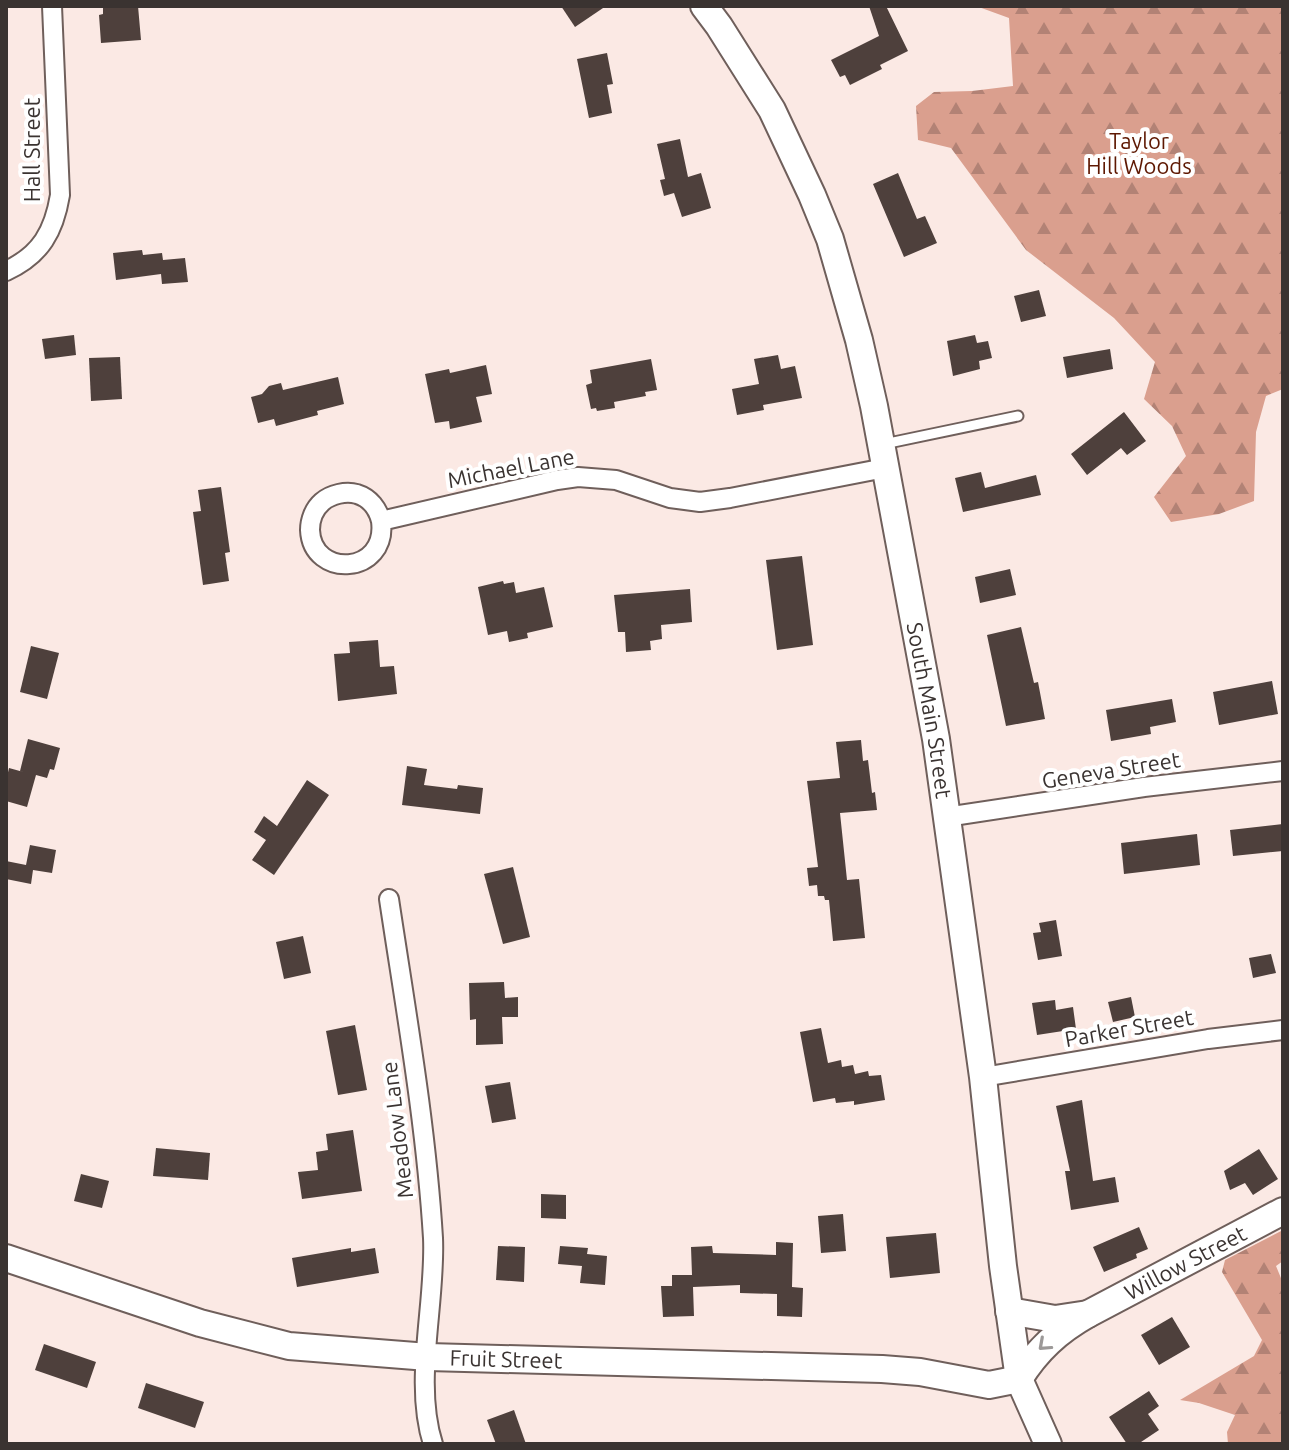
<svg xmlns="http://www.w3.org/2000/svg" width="1289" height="1450" font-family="Ubuntu,sans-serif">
<defs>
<pattern id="forest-firs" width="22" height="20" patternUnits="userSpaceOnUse" patternTransform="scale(2)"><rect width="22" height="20" fill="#da9f8e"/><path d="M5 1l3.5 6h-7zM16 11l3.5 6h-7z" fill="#b28275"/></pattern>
</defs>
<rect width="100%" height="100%" fill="#fbe9e4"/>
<g fill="url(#forest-firs)">
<polygon points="976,6 1283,6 1283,389 1266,396 1256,432 1254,501 1219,514 1171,522 1154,497 1186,456 1172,426 1144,399 1155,362 1114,318 1026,250 951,148 918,140 916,106 934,92 972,91 1013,86 1009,18"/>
<polygon points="1283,1230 1283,1261 1276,1266 1283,1283 1283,1444 1228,1444 1227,1432 1235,1415 1199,1403 1180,1400 1254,1356 1262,1340 1222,1272 1225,1260"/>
</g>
<g fill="#4e403c">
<polygon points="114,6 138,6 141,40 101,43 99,15 103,14 103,7"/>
<polygon points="561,6 606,6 575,27"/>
<polygon points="869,6 886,6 908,51 880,65 882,69 850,85 845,75 840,77 831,60 879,36"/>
<polygon points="607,53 613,84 607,85 612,113 589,118 577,59"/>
<polygon points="680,139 688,177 701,173 711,208 682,217 674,193 664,196 660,180 665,179 657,144"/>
<polygon points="898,173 917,219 925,216 937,243 904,257 873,184"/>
<polygon points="142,250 143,255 162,253 163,260 185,258 188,282 162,284 161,274 116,280 113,253"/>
<polygon points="1039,290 1046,316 1021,322 1014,296"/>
<polygon points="74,335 76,355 45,359 42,339"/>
<polygon points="975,335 977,343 988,341 992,358 979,361 980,369 953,376 947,341"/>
<polygon points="1110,349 1113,369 1067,378 1063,357"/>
<polygon points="778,355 781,369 795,366 802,398 763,405 764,410 737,415 732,389 759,384 754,359"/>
<polygon points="120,357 122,399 91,401 89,358"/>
<polygon points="651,359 657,390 645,392 646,396 614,402 615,408 597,411 596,408 591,409 586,385 592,383 590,370"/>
<polygon points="486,365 492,394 476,397 482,422 450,429 449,421 435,423 425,374 449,369 450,373"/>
<polygon points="338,377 344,404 317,411 318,415 276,426 274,419 258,423 251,397 262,394 269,386 281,383 283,390"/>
<polygon points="1124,412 1146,441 1127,455 1121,448 1087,475 1071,454"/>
<polygon points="981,472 985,488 1036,475 1041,495 963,512 955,478"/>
<polygon points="221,487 230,552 225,553 229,581 203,585 193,512 201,511 198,490"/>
<polygon points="802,556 813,645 777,650 766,560"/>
<polygon points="1010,569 1016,595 980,603 975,577"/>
<polygon points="503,581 504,584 514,582 516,593 544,587 553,627 527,633 528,638 509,642 507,631 488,635 478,587"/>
<polygon points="690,589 692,622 661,625 662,639 650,641 651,650 626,652 625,632 618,632 614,595"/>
<polygon points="1021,627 1034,683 1038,682 1045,719 1006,726 987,635"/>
<polygon points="378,640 380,667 394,666 397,694 338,701 334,654 350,653 349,642"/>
<polygon points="31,646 59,653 47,699 20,692"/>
<polygon points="1272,681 1278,714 1219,725 1213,692"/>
<polygon points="1172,699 1176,722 1150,727 1151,734 1111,741 1106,710"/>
<polygon points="28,739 60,748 54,770 50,769 47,778 36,775 27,807 6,801 6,781 9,768 27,773 20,771"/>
<polygon points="861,740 863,761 868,760 872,793 875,792 877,810 840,813 847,880 859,879 865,938 833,941 829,900 825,900 824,896 818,896 817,885 809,886 807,868 818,867 807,781 840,778 836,742"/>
<polygon points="407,766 427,769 424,785 457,789 458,785 483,788 480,814 402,805"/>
<polygon points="307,780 329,795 274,875 252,860 266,840 254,832 264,816 277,826"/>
<polygon points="1283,824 1283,851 1233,856 1230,830"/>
<polygon points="1197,834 1200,865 1124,874 1121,843"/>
<polygon points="30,845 56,850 52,873 33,870 31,884 6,879 6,861 26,865"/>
<polygon points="513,867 530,937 503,944 484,874"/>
<polygon points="1056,920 1062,956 1038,960 1033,933 1041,932 1039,923"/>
<polygon points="303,936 311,973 284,979 276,942"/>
<polygon points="1271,954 1276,973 1253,978 1249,958"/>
<polygon points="504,982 505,998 518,997 518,1017 502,1017 503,1044 476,1045 476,1019 470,1020 469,983"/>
<polygon points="1131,997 1135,1017 1113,1022 1108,1002"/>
<polygon points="1055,1000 1056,1010 1073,1007 1076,1029 1037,1035 1032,1003"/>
<polygon points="355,1025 367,1090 338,1095 326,1031"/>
<polygon points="821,1028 828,1063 841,1060 842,1067 853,1065 855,1074 868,1071 869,1076 881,1075 885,1100 854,1105 854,1101 836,1103 835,1098 813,1102 800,1032"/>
<polygon points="510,1082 516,1119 492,1123 485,1086"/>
<polygon points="1082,1100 1093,1181 1115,1177 1119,1202 1071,1210 1065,1171 1070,1171 1056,1106"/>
<polygon points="353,1130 362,1191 302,1199 298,1172 318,1170 316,1152 328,1150 326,1134"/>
<polygon points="156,1148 210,1153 208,1180 153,1176"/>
<polygon points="1259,1149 1278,1179 1253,1195 1245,1183 1230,1190 1224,1171"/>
<polygon points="81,1174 109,1181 102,1208 74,1201"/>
<polygon points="541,1194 566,1195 566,1219 541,1218"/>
<polygon points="843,1214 846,1251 821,1253 818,1216"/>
<polygon points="1139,1227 1148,1249 1136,1254 1137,1258 1104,1272 1093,1247"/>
<polygon points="936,1233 940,1273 890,1278 886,1237"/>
<polygon points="776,1242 793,1243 792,1287 803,1288 802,1317 777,1316 777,1294 740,1293 740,1285 693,1287 694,1316 663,1317 661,1286 672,1286 672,1275 692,1275 691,1247 712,1246 713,1253 776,1255"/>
<polygon points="498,1246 525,1247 524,1282 496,1280"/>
<polygon points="560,1246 588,1248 587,1254 607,1256 605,1285 580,1283 582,1266 558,1264"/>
<polygon points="351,1248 351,1252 375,1248 379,1273 297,1287 292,1258"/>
<polygon points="1172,1317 1190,1347 1159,1365 1141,1335"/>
<polygon points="44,1344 96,1362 87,1388 35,1370"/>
<polygon points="146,1383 204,1402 195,1428 138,1408"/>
<polygon points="1149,1391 1159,1406 1148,1414 1159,1430 1138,1444 1127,1444 1109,1417"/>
<polygon points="514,1410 526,1444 496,1444 487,1420"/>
</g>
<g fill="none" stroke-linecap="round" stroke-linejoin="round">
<g stroke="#6f5f5b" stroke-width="13">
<polyline id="lane" points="884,444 1018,416"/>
</g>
<g stroke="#6f5f5b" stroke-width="22">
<g id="street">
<path d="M6 271C41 255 54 231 60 195L52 6"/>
<path d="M381 521C378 509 370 498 357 494 346 491 331 494 322 502 314 509 310 520 310 530 312 579 388 575 381 521L557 480 578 477 616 480 670 498 700 502 730 498 885 468"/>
<polyline points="946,817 1144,787 1283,771"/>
<path d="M389 899C406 1012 426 1124 433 1238 436 1303 413 1382 433 1444"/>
<polyline points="983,1077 1208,1039 1283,1030"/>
</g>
</g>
<g stroke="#6f5f5b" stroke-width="30">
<g id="secondary">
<path id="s1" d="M704 6 719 26 772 110 812 195 830 239 859 340 874 406 936 739 983 1077 1003 1266 1019 1379 1048 1444"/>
<path id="s2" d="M6 1258 200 1323 289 1346 428 1357 882 1369 920 1372 989 1385 1019 1379"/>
<path d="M1009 1311 1055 1319 1088 1314C1058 1331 1037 1350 1019 1379"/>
<path id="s3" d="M1088 1314 1283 1211"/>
</g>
</g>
<use href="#lane" stroke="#fff" stroke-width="9"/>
<use href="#street" stroke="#fff" stroke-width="18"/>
<use href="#secondary" stroke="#fff" stroke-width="26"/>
</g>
<defs><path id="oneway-chevron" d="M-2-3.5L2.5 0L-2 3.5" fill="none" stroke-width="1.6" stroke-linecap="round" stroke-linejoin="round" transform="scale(2)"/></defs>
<use stroke="#9c9998" href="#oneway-chevron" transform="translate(1044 1345) rotate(138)"/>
<g text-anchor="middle" stroke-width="8" stroke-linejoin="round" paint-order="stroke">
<g font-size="22" fill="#5e1802" stroke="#fff">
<text x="1139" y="149">Taylor<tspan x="1139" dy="25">Hill Woods</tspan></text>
</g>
<g font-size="22" fill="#3a3331" stroke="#fff">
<text transform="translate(32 150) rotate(-90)" y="8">Hall Street</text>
<text transform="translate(511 468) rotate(-11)" y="8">Michael Lane</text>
<text dy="8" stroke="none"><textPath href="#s1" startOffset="748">South Main Street</textPath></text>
<text transform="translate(1111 770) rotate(-9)" y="8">Geneva Street</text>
<text transform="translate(1129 1028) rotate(-10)" y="8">Parker Street</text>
<text transform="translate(397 1130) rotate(-97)" y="8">Meadow Lane</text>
<text dy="8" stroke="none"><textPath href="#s3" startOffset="110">Willow Street</textPath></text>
<text dy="8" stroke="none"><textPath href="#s2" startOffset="514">Fruit Street</textPath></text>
</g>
</g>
<rect width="1289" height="1450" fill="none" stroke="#3a3331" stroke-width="16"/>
</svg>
